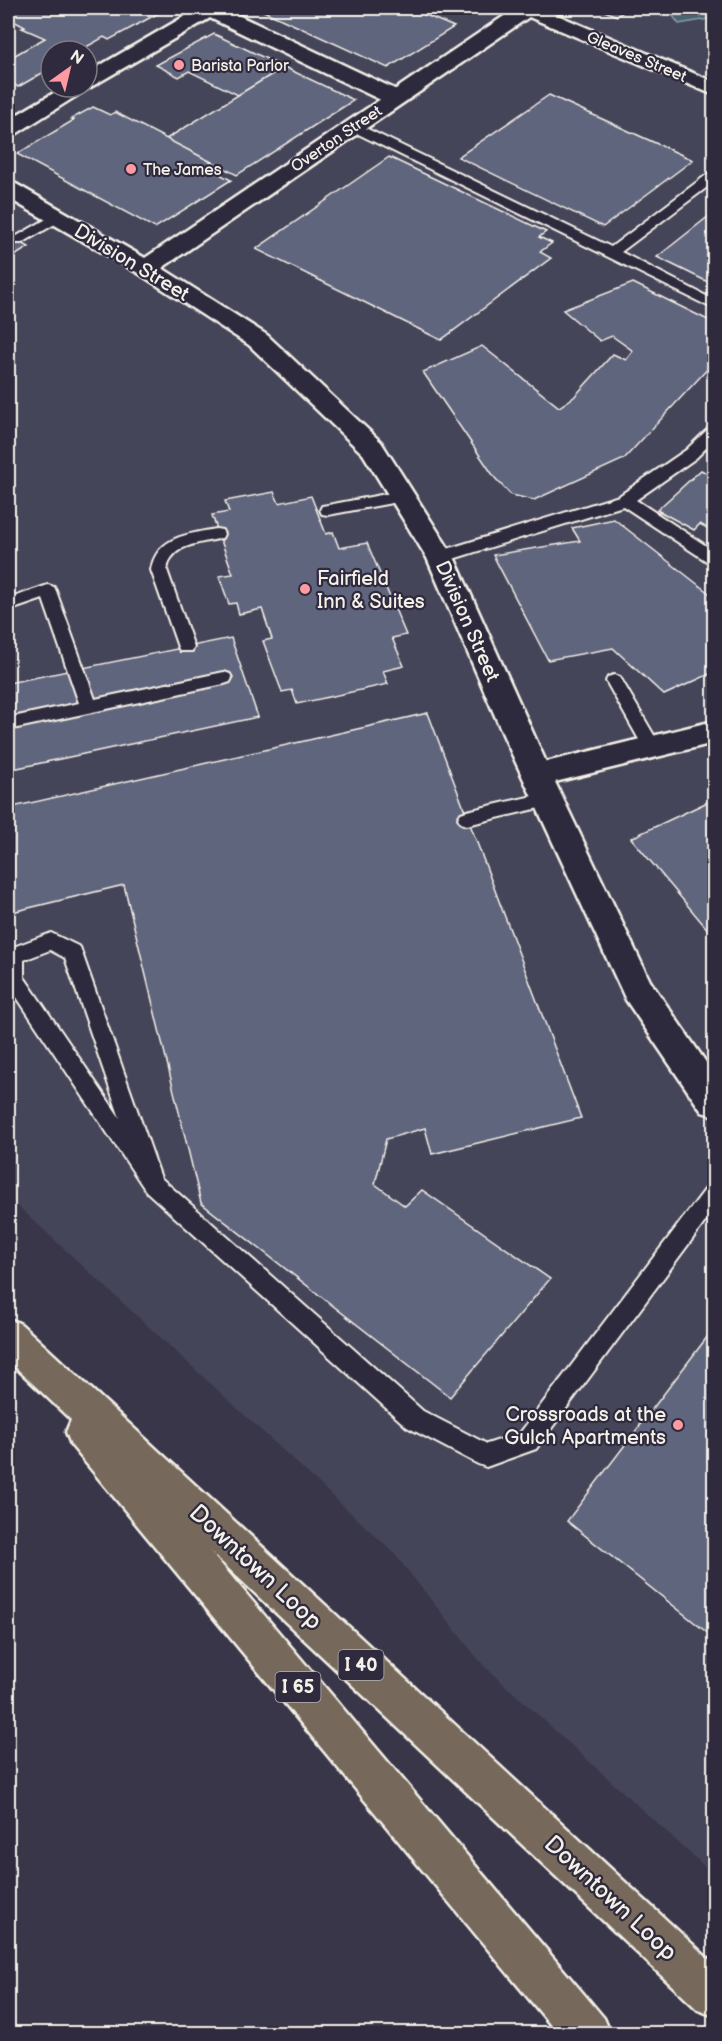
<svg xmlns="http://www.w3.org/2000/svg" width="722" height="2041" font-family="'Balsamiq Sans',sans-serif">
<rect width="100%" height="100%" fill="#39364a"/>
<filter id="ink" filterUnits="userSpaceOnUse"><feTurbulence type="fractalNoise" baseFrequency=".0167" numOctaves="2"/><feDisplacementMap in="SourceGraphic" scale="12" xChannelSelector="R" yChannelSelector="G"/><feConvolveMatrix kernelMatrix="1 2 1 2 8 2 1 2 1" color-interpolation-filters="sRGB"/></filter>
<g filter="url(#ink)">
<path fill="#45445a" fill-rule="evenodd" d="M8 8H714V1875L483 1665 392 1551 8 1197ZM51 51H87V87H51Z"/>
<polygon fill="#4a6373" stroke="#8e9ca2" stroke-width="1.5" points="696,8 714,8 714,18 679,24 670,12"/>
<g fill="#61657e" stroke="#f4f1e8" stroke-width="1.5">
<polygon points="8,8 168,8 109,40 104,37 79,51 51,51 51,68 18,87 15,85 8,92 8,59 45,38 22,28 25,27 8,18"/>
<polygon points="257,8 409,8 454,27 388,68"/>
<polygon points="597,8 629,8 617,16"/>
<polygon points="214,34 284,67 238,95 189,71 179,77 156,65"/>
<polygon points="284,67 354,100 237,175 166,139"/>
<polygon points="549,95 693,160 603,227 458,157"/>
<polygon points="93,107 110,115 115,112 221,167 214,171 231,180 155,228 17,154 74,120 71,119"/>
<polygon points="389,157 546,232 539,237 552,243 540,252 551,258 441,340 256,249"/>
<polygon points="714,212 714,285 657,257"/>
<polygon points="8,235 29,247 8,260"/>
<polygon points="633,283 714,323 714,362 624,459 534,500 511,495 495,478 423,372 482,346 559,407 574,397 613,354 626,360 633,351 612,336 600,341 563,310"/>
<polygon points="701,470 714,477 714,532 700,524 694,530 657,510"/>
<polygon points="274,492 279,503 311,496 326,534 333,532 339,548 367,543 406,635 392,638 404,666 383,671 388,684 297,704 292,690 282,692 263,641 272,639 262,609 239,614 236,603 229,604 219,576 233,574 212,515 229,512 225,501"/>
<polygon points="614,519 714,597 714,672 664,695 613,648 548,660 493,555 580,541 572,528"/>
<polygon points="231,638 258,717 8,770 8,683"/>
<polygon points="428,713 581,1118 432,1154 425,1128 386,1139 375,1184 405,1206 422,1190 550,1279 450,1397 201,1203 124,885 8,913 8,808"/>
<polygon points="714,799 714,937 631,838"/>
<polygon points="714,1328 714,1638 567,1521"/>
</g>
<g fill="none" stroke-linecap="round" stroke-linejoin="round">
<g stroke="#f4f1e8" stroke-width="4">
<g id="service">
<polygon points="353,122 611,247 709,173 714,172 714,182 621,252 714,300 714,309 348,129 347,126 348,123"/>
<polygon points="57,213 62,214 64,217 62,220 22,243 12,243 10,240"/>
<polygon points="714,427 714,440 696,458 636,500 714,551 714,563 708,562 623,506 440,563 434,561 432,557 434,553 619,496 686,450 709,428"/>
<polygon points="402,491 408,492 410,496 408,500 328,515 322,514 320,510 322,506 328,505"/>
<path d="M216 529 222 530 224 534 222 538C200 544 171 543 167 570L194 647 192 651H180L178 647 151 570C156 537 188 534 216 529Z"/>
<polygon points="48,585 54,587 56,591 95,699 224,672 230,674 232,678 230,682 224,684 8,730 8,718 79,703 43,599 8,611 8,599"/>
<polygon points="614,675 620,677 658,742 661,747 658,752 652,754 646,752 606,681 608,677"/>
<polygon points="550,792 556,794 559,799 556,804 467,825 461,823 458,818 461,813 467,811"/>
<path d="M51 933 80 947 82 953 161 1178 423 1411 487 1444 520 1433 707 1187 714 1185V1210L536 1449 486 1467 478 1464 407 1427 146 1191 8 984V949ZM50 950 65 958 120 1118 24 977V960Z"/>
</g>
</g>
<g stroke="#f4f1e8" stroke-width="5">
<polygon id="minor" points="199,8 223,8 403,93 406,98 403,103 395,104 387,103 210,18 89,88 16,134 8,135 8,120 64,87 87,87 87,73"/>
</g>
<g stroke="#f4f1e8" stroke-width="5">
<polygon id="secondary" points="516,8 541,8 714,82 714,95 529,17 162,268 267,335 381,442 454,557 546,762 714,721 714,743 555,782 650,981 714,1074 714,1116 702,1112 626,1000 505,739 427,558 363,454 249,345 138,273 8,198 8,182 16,184 145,258"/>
</g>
<g stroke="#f4f1e8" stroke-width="5">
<polygon id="motorway" points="8,1318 21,1324 714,1964 714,2016 698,2010 210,1551 604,2018 611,2034 558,2034 71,1445 66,1432 71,1420 8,1360"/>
</g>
<use href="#service" fill="#2f2a3d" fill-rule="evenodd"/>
<use href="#minor" fill="#2f2a3d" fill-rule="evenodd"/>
<use href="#secondary" fill="#2f2a3d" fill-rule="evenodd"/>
<use href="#motorway" fill="#76695c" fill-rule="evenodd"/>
</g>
</g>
<g fill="#ff9aa2" stroke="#2f2a3d" stroke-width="2">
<circle cx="179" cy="65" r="6"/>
<circle cx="131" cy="169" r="6"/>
<circle cx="305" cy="589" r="6"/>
<circle cx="678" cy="1425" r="6"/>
</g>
<g text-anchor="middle" stroke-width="4.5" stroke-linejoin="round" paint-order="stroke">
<g font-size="16" fill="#f4f1e8" stroke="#2f2a3d">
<text transform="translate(637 56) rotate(23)" y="6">Gleaves Street</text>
<text transform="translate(336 138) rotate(-34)" y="6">Overton Street</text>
</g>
<g font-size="16" fill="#f4f1e8" stroke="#2f2a3d" text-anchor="start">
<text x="191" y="71">Barista Parlor</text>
<text x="143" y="175">The James</text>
</g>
<g fill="#2f2a3d" stroke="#b9b5b5" stroke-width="1.5">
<rect x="338.5" y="1650" width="45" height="30" rx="4.5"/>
<rect x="275.5" y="1672" width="45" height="30" rx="4.5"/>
</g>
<g font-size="18" font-weight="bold" fill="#f4f1e8">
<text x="361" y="1671">I 40</text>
<text x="298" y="1693">I 65</text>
</g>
<g font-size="20" fill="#f4f1e8" stroke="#2f2a3d">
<text transform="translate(132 262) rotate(31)" y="7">Division Street</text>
<text transform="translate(468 621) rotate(66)" y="7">Division Street</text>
</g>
<g font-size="20" fill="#f4f1e8" stroke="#2f2a3d" text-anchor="start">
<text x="317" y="585">Fairfield<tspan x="317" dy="23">Inn &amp; Suites</tspan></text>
<text x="666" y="1421" text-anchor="end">Crossroads at the<tspan x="666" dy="23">Gulch Apartments</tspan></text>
</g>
<g font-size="24" fill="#f4f1e8" stroke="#2f2a3d">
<text transform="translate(256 1567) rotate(43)" y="8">Downtown Loop</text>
<text transform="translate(611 1898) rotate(43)" y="8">Downtown Loop</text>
</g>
</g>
<rect width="722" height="2041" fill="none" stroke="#2f2a3d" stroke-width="30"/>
<rect x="15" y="15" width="692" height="2011" fill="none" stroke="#f4f1e8" stroke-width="2" filter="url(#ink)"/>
<g transform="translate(69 69) rotate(34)"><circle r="28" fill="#2f2a3d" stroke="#7e7a81" stroke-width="1.5"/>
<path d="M0-4.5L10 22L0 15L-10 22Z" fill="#ff9aa2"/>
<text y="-9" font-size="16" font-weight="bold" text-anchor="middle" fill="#f4f1e8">N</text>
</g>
</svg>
